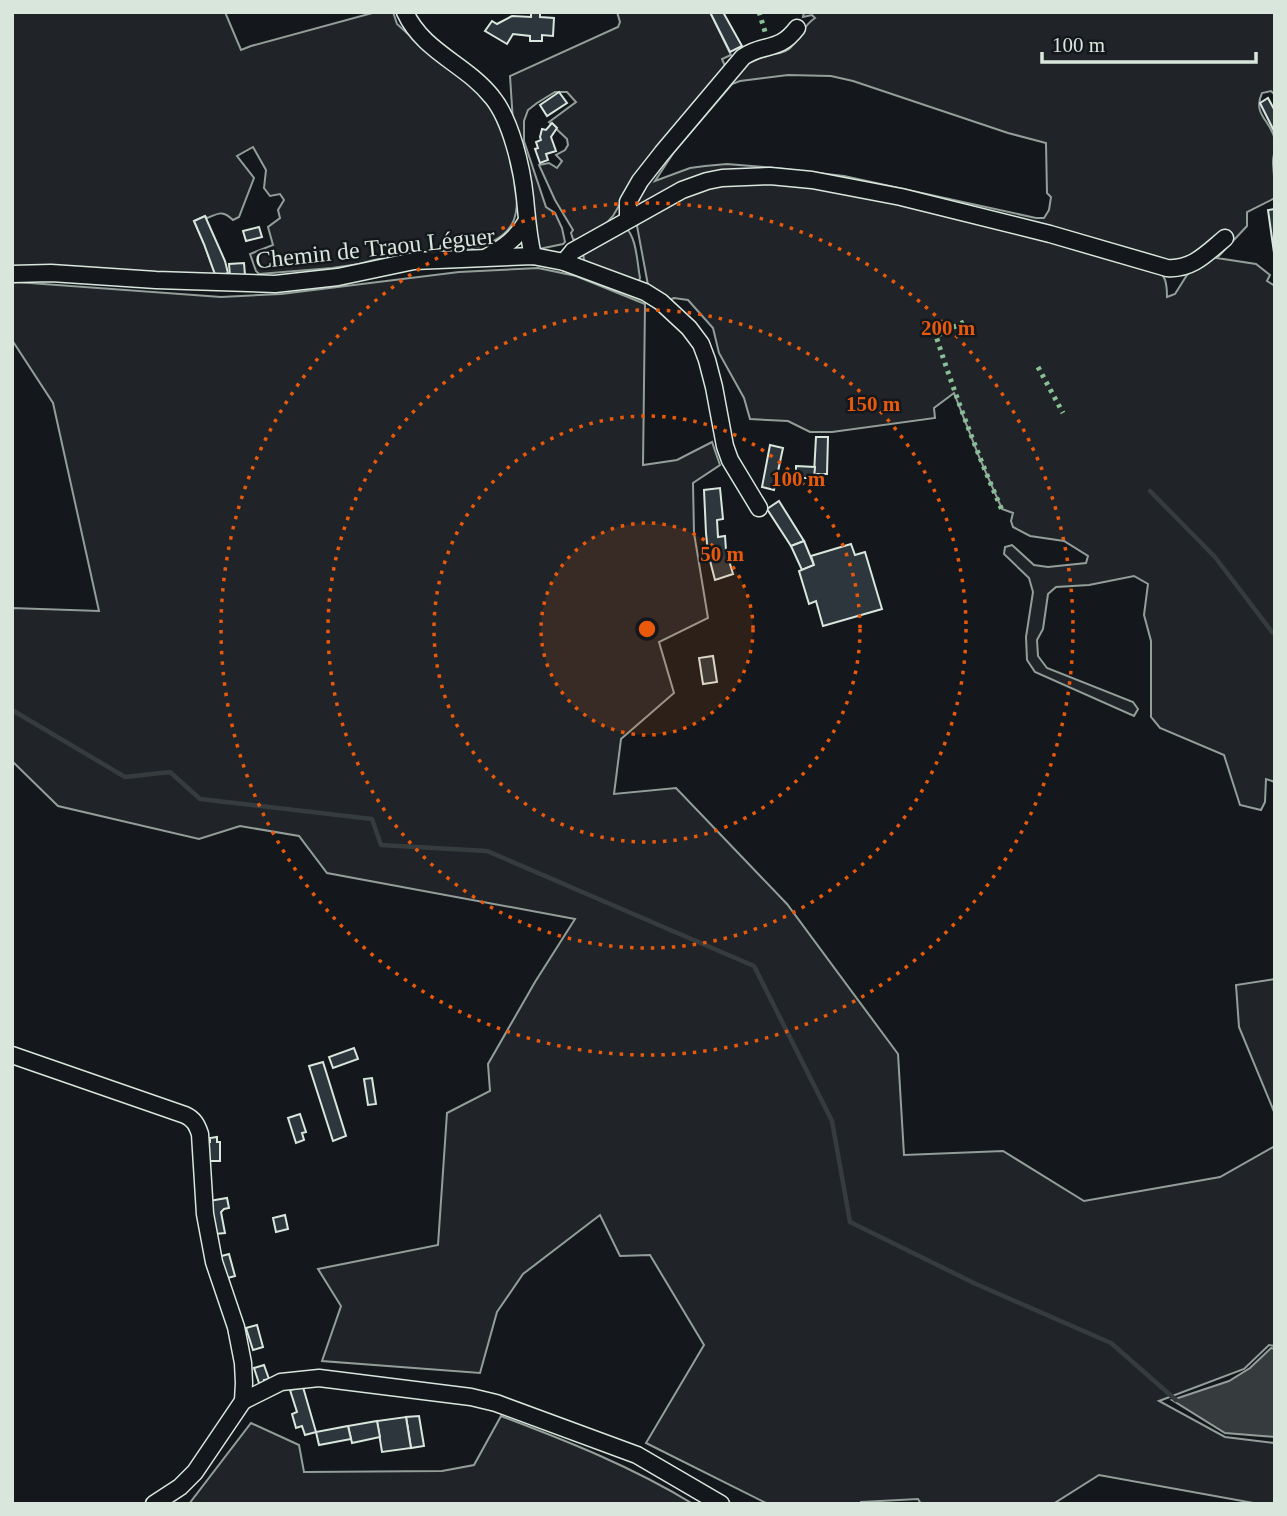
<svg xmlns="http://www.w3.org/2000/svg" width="1287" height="1516" font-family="Georgia,serif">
<rect width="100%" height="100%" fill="#14181c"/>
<g fill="#202428" stroke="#939e99" stroke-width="2" fill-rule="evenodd">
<path d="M12 12H225L241 50 251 46 376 12H393L397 24 407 33 480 92C488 103 495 113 500 125 509 147 525 201 512 224 498 248 465 250 440 251 433 252 425 252 418 252 411 253 405 256 397 255L398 243H391L389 256 359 264 332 268 259 274 256 271 250 254 273 245 268 227 280 218 278 210 284 200 280 194 270 196 264 188 266 170 253 147 237 156 254 178 239 217 233 220C223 210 219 213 207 218L205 216 194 221 204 244 216 277 12 270Z"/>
<polygon points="617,12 710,12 731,55 722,59 725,66 634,180 613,216 603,227 578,241 573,239 571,233 573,230 555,200 539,165 549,163 557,168 562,161 556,155 565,150 568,145 567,139 549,122 576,102 567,92 555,92 537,103 528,110 524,121 524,141 546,207 555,213 562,228 565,242 563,244 539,249 513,122 510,76 618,27 620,22"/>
<path d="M804 12H1275V95L1271 91 1262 93C1252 115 1271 120 1275 140 1276 148 1273 155 1273 163 1274 175 1275 186 1275 198L1247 212V226L1217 258 1256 264 1270 275 1267 281 1275 286V782L1266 779 1265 802 1261 810 1240 805 1224 755 1160 728 1151 717V641L1144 615 1148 584 1134 576 1089 585 1056 587 1048 594 1043 629 1037 640 1038 656 1047 668 1133 702 1138 709 1134 716 1035 672 1027 660 1026 637 1033 592 1029 578 1004 554 1005 547 1012 545 1034 565 1048 567 1086 563 1088 556 1064 541 1030 536 1013 527 1011 521 1013 513 1002 509 980 459 954 393 934 408 935 418 832 432H810L788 421 750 419 744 398 719 353 713 328 688 300 674 298 667 301 652 291 648 285 637 226C642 215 654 208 664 202 687 189 713 180 740 179 803 175 868 192 928 207 1005 225 1079 245 1154 268 1166 274 1167 284 1167 297L1175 294 1187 275 1199 266 1191 259C1159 272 1124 249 1094 240 1043 226 991 215 939 203 880 189 821 175 761 174 745 173 729 172 713 175 684 181 661 196 636 209H633L632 207C661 153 705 106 746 62 765 44 774 60 789 49 799 41 802 26 815 18L812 15 803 17ZM788 75 831 76 853 81 1008 133 1046 143 1047 193 1051 197 1049 210 1044 218H1036L844 176 775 168 727 164 705 166 690 168 655 181 674 152 732 84 740 81Z"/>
<path d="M625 227C637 237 637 263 640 278L639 281 635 282 588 264 584 260 583 253Z"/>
<polygon points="538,268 576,276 645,304 643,465 677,460 712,442 720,465 693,483 694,533 708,618 659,642 674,693 621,739 614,794 676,788 787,904 898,1054 904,1155 1003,1151 1084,1201 1220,1177 1275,1146 1275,1346 1269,1345 1244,1369 1159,1401 1225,1437 1275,1443 1275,1504 1259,1504 1099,1475 1053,1504 921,1504 918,1499 861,1502 860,1504 768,1504 646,1443 704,1345 650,1255 620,1256 600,1215 523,1274 497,1312 480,1373 322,1361 341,1306 318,1269 438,1245 447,1113 490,1091 488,1064 535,982 575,919 327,873 299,836 240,826 199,839 58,806 12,761 12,608 99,611 53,403 12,340 12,283 16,282 221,297 281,294 459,272"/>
<polygon points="1275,979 1275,1114 1239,1027 1236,985"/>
<path d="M501 1416C567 1441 633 1467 693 1504H189L251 1423 299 1445 304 1472 442 1471 474 1465Z"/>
</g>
<polygon fill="#363b3e" stroke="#939e99" stroke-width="2" points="1271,1348 1275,1349 1275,1437 1225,1433 1172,1400 1229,1381 1250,1368"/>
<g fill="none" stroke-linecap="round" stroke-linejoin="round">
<g stroke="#363b3e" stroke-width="4.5">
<polyline points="1150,491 1215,557 1272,632 1275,634"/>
<polyline points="12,710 125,777 170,772 200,799 372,819 381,845 487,851 754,966 832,1121 850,1222 976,1284 1111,1343 1176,1400"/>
</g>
</g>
<g fill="#2c363c" stroke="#d8e6dc" stroke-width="2">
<polygon points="531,12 540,12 540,17 554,18 553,36 542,35 542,41 530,41 530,36 513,34 507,44 485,31 492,21 497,24 512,16 531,17"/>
<polygon points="710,12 723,12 742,46 730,52"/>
<polygon points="559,92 567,103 547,116 540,105"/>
<polygon points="1268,98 1275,111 1275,133 1260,103"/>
<polygon points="552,123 557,128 551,137 556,151 546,154 548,160 540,163 535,149 538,148 536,142 541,140 540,137 542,129 546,130"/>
<polygon points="1275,209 1275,260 1268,210"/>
<polygon points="205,216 225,261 228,273 216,277 204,244 194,221"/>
<polygon points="259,227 262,237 246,241 243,231"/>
<polygon points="244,263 245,275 230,276 229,264"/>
<polygon points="816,437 828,437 827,474 814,474"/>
<polygon points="770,445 783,448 774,490 762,487"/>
<polygon points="796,466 815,467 814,478 796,478"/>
<polygon points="720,488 723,519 717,520 718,537 725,536 726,550 733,574 715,580 708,553 706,533 704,490"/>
<polygon points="779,501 804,541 791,546 767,509"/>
<polygon points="804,541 814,565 802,570 791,546"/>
<polygon points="851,544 855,555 865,552 882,609 823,626 816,601 809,604 799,571 814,565 811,556"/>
<polygon points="713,656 717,682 703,684 699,658"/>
<polygon points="354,1048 358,1059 333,1068 329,1057"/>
<polygon points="323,1062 346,1136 333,1141 309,1066"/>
<polygon points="372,1078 376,1104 368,1105 364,1079"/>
<polygon points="300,1114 306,1132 302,1133 304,1140 296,1143 288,1118"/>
<polygon points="217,1137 217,1142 220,1142 220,1161 207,1161 207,1142 210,1142 210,1138"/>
<polygon points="227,1198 229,1208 224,1209 221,1212 225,1233 215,1234 209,1201"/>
<polygon points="285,1215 288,1229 276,1232 273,1218"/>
<polygon points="229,1254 235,1276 224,1279 218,1257"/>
<polygon points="257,1325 263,1347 253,1350 246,1328"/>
<polygon points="264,1365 269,1379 264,1380 265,1384 260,1386 254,1368"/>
<polygon points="303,1387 316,1432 305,1435 302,1426 296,1428 292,1414 297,1412 290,1390"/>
<polygon points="419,1416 424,1446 411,1448 406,1417"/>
<polygon points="406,1417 411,1448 382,1452 377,1421"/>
<polygon points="377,1421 380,1437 352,1443 348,1426"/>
<polygon points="348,1426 351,1439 319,1445 316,1432"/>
</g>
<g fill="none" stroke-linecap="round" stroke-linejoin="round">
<g stroke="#d8e6dc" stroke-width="19">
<g id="minor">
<path d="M405 12C423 52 466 64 492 97 511 120 522 168 525 198 527 218 528 235 533 256"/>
<path d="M628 219V202L640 181 662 153 743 57C765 42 778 53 797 28"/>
<path d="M487 257C504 247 517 238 526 222"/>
<path d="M564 262 573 251 682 190 707 181 722 178 770 176 812 180 901 197 1050 234 1167 268C1192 270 1207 253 1225 238"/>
<polyline points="12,274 51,273 156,280 275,284 338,277 414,261 533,256 564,262 645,292 661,302 689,328 701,344 707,360 714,387 725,446 730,460 759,508"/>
<path d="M12 1055 185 1115C194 1119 197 1125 200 1134L205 1214 214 1262 236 1327 243 1363 244 1383 243 1401 195 1472 180 1487 154 1504"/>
<polyline points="243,1401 281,1382 319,1378 471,1397 496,1403 637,1455 721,1504"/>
</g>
</g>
<use href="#minor" stroke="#14181c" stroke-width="16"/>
<g stroke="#8ac095" stroke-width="5" stroke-dasharray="3.5 5" stroke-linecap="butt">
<polyline points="759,12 766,35"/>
<path d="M964 322 936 336C955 395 977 453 1002 510"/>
<polyline points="1038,367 1063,413"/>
</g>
</g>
<circle cx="647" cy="629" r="106" fill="#e8590c" fill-opacity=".12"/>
<g fill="none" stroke="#e8590c" stroke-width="3.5" stroke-dasharray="3.5 7">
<circle cx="647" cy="629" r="106"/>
<circle cx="647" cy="629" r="213"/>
<circle cx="647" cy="629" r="319"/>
<circle cx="647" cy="629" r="426"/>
</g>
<g text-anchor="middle" stroke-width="5" stroke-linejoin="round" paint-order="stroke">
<g font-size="24" fill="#d8e6dc" stroke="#14181c">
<text transform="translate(375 248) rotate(-6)" y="8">Chemin de Traou Léguer</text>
</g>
</g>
<circle cx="647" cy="629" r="10" fill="#e8590c" stroke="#14181c" stroke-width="3.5"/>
<g font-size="21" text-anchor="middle" font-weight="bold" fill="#e8590c" stroke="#14181c" stroke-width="5" stroke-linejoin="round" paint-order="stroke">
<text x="948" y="335">200 m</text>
<text x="873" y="411">150 m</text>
<text x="798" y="486">100 m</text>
<text x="722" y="561">50 m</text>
</g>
<rect width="1287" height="1516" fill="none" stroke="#d8e6dc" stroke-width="28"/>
<path d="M1042 52v10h214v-10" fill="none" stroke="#d8e6dc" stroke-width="3.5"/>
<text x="1052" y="52" font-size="21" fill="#d8e6dc" stroke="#14181c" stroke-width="5" paint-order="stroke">100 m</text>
</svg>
